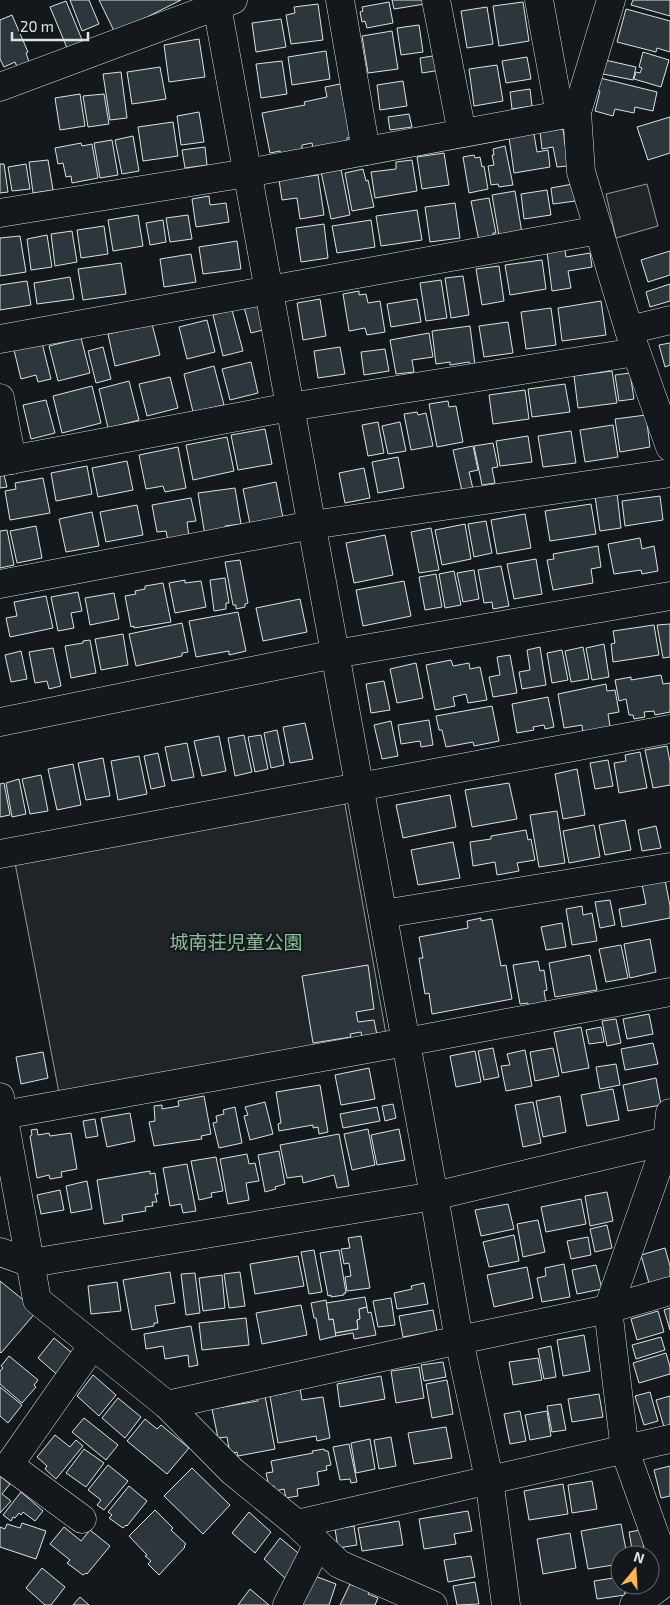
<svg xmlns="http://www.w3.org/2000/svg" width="670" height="1605" font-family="'Exo 2','Noto Sans JP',sans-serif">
<rect width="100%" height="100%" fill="#14181c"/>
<g fill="#202428" stroke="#939e99">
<polygon points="647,184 658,226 616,238 606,194"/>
<polygon points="344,799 386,1034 60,1098 15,863"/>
</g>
<g fill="#2c363c" stroke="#d8e6dc">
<polygon points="70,0 89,0 99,24 82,31"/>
<polygon points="99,0 181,0 115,33"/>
<polygon points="392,0 424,0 425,4 394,9"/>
<polygon points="633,0 670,0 670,16 631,5"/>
<polygon points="66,1 83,42 67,48 50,7"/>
<polygon points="389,2 393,23 367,28 365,21 362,22 360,12 363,11 362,7"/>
<polygon points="523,2 529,41 499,46 493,6"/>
<polygon points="318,4 323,40 291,44 286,15 295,13 294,7"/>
<polygon points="487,7 493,44 467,48 461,11"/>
<polygon points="626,9 670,21 670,52 657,48 656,52 617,42"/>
<polygon points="12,15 28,52 26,53 29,62 17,67 15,62 4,67 0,59 0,20"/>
<polygon points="281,19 286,47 256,52 252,23"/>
<polygon points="419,25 423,52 401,55 397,28"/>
<polygon points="392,31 398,69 368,73 362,36"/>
<polygon points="199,39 205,77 169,82 164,45"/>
<polygon points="326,51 330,79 292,85 288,57"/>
<polygon points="643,52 669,60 661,87 634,79 636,72 640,73 642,68 639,67"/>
<polygon points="439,55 441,70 422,73 420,58"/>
<polygon points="527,57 531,79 506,83 502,61"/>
<polygon points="605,60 636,67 633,80 603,74"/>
<polygon points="282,61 287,94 261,98 256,64"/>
<polygon points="497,65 503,101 474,106 469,69"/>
<polygon points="160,67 166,99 132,104 127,72"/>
<polygon points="121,72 127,118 110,120 103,74"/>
<polygon points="600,78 657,92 653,111 635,107 634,113 615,109 613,116 595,111 600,91 597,90"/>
<polygon points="403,81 407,106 380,110 377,85"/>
<polygon points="340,84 351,137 347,138 347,142 313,148 312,143 302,145 302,149 281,153 280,151 270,153 262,113 305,105 304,102 327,97 325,87"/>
<polygon points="530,89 532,106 512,109 510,92"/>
<polygon points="80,94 85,126 60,130 55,98"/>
<polygon points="104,94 109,124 88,127 83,96"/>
<polygon points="199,112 204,142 181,145 177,116"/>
<polygon points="409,114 412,127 390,130 388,117"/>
<polygon points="670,117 670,153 648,160 637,127"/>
<polygon points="173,122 178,156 143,161 138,127"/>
<polygon points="563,129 568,166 557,167 553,147 542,149 540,132"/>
<polygon points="534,134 537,152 548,150 550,167 514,173 509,137"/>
<polygon points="133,136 139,171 122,174 115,140"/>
<polygon points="112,140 118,175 100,178 94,143"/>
<polygon points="81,143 82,146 92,144 98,178 72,183 71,176 66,177 63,163 58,164 55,148"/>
<polygon points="505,146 513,185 499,187 498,184 491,185 488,166 494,165 492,155 494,155 493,149"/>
<polygon points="205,147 207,165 185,168 182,150"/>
<polygon points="444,153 449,185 422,189 417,157"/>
<polygon points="474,155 475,158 480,157 482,167 484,166 488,189 469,193 463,157"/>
<polygon points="48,160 53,190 33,193 29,162"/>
<polygon points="412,160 417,191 375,198 371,172 396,169 396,162"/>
<polygon points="0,164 4,164 8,192 0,193"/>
<polygon points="26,164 30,189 12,191 8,167"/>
<polygon points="341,169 350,215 331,219 321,172"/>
<polygon points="363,169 366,181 368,180 374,207 352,211 345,173"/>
<polygon points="318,175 324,215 300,219 297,198 282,200 279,180"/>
<polygon points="573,184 576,201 553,204 551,188"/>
<polygon points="547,190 551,215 524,219 521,194"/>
<polygon points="515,191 522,233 499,236 492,195"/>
<polygon points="209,196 210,205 226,203 229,222 196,227 192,199"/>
<polygon points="489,198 496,233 493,233 493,236 480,239 478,236 471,201"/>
<polygon points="455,203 460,238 430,242 425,207"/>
<polygon points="417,210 422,240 381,246 376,216"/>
<polygon points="138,215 143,246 113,251 108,220"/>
<polygon points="188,215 192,239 170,242 166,218"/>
<polygon points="163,220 166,242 150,245 146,223"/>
<polygon points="371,220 375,247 337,253 332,226"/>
<polygon points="324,224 328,258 301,262 296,228"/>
<polygon points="104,226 108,254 81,258 77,230"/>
<polygon points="72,231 77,262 55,266 51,234"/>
<polygon points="47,235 52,267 31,270 27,239"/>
<polygon points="20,236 26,272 0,276 0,238"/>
<polygon points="237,241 241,269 203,274 199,247"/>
<polygon points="565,250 566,257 590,253 592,267 568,271 571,288 552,291 547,252"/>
<polygon points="670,251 670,275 648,282 641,260"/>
<polygon points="191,254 196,282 164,287 160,259"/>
<polygon points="542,260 546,289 510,295 505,265"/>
<polygon points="121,263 126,294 83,300 78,269"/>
<polygon points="499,266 504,301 482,305 476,269"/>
<polygon points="463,276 469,315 451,318 445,278"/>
<polygon points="70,277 74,299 37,304 34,283"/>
<polygon points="441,280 447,318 426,321 420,283"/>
<polygon points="27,281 31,305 0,310 0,285"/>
<polygon points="670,284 670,301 650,307 646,292"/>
<polygon points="359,291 359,295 366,294 368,303 380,301 385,332 367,335 365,328 349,331 343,294"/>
<polygon points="260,299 267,329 251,333 243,303"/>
<polygon points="320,299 326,336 303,340 297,303"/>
<polygon points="417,299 421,322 391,327 387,304"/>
<polygon points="601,301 606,335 562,341 558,308"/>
<polygon points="551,308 556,345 526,349 521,312"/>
<polygon points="232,310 243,351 223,356 213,315"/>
<polygon points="207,320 215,352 187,359 179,327"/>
<polygon points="508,322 513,353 484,357 479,326"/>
<polygon points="152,324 160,355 115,366 108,334"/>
<polygon points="470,326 475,365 470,366 469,362 450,365 450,362 436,364 432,331"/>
<polygon points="429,333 433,357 412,360 414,372 396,374 390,340"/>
<polygon points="81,338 90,373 58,381 49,346"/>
<polygon points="42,343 51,379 38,382 36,375 21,379 14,350"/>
<polygon points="670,343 670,365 665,367 659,345"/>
<polygon points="103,347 111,379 96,383 88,351"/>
<polygon points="340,347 345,374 318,378 314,351"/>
<polygon points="385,349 389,371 364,375 361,352"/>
<polygon points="251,362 258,393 230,400 222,369"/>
<polygon points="214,366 224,405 193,412 184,374"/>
<polygon points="612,371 617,403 578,408 574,376"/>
<polygon points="630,373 634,399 619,401 615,375"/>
<polygon points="170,377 178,408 147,416 139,384"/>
<polygon points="129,381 139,420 108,428 99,389"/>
<polygon points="565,384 570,412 532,417 528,389"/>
<polygon points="92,386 101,423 62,433 53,396"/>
<polygon points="525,390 529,419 493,424 489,395"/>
<polygon points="46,400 55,433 31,439 23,405"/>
<polygon points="448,401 449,407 456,406 463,442 437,447 429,404"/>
<polygon points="417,412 418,415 426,413 433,446 411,450 404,414"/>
<polygon points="646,415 650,447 620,452 615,419"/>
<polygon points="378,422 384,453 368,456 362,425"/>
<polygon points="400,422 406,451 388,454 382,426"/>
<polygon points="613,425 618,457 585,462 580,430"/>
<polygon points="265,429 272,464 238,470 231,435"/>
<polygon points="571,431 576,463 543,467 538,436"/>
<polygon points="528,436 532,462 500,466 496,441"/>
<polygon points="227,437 234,471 193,480 186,445"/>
<polygon points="493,443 498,467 492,468 495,483 482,485 474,446"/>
<polygon points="473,446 478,470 469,472 473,489 462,491 453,450"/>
<polygon points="178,447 186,488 165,492 163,486 146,489 139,455"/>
<polygon points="398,457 404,488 378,493 372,462"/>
<polygon points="127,461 133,490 98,497 92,468"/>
<polygon points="87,466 92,494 56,501 51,473"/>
<polygon points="364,468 370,498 345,503 339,473"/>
<polygon points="0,471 3,471 7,487 0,488"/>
<polygon points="43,478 50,513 10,520 5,491 16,489 15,483"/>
<polygon points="276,482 283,518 250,524 243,489"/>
<polygon points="235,488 241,524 225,526 226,533 205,536 198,493"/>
<polygon points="617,493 621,528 600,531 595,496"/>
<polygon points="660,496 663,520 625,526 622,501"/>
<polygon points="191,498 196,521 187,522 189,537 168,541 166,531 157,532 152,505"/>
<polygon points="591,504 596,534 550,541 545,511"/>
<polygon points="137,505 143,535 106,542 100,512"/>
<polygon points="92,512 99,546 66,552 59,519"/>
<polygon points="525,514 531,548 497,554 491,520"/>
<polygon points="486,521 492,553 474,557 468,524"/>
<polygon points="465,524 471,559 442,565 435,530"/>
<polygon points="36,526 42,558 17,563 10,531"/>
<polygon points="431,528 439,570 419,573 411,532"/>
<polygon points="7,530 14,565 0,568 0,531"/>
<polygon points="385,535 393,575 354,583 346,543"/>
<polygon points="640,538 642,549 654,546 658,571 642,574 641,570 614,574 608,544"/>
<polygon points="598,546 601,567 591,569 593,583 553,590 547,560 554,559 553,554"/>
<polygon points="536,559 542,594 514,599 507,564"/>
<polygon points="240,560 248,603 245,604 245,607 236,609 236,605 233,605 225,562"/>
<polygon points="501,566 509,606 493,609 492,602 484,603 478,570"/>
<polygon points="474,570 479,599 463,602 457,573"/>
<polygon points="454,571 461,605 445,608 439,574"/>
<polygon points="436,574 442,607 425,610 419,577"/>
<polygon points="225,578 229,603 226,603 226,609 214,611 210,580"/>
<polygon points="185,580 185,583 201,581 206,607 175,613 169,583"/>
<polygon points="404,581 411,616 363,626 356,590"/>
<polygon points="163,583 171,622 134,628 134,626 131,627 125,596 136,594 135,591 145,589 145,586"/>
<polygon points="78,592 82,611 71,613 74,628 58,631 51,597"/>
<polygon points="114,593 119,619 90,625 85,598"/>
<polygon points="46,596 53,628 10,637 6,618 17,616 14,602"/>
<polygon points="300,599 307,632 263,641 256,608"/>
<polygon points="238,612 246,651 229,655 229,651 196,657 189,621"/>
<polygon points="182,623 188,652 182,653 182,656 136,666 129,634"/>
<polygon points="670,624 670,657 663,658 657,625"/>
<polygon points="654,625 659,655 613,662 611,644 615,643 613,631"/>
<polygon points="123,634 128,665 101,670 95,639"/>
<polygon points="90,640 96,673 71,678 65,646 83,643 83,641"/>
<polygon points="604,644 609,677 592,680 586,648"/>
<polygon points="540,647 546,685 522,689 519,672 530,670 527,650"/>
<polygon points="583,647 589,679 571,682 565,651"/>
<polygon points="53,648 61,686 49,689 47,681 35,683 29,652"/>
<polygon points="562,650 568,680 552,683 547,653"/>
<polygon points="21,651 27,679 11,682 5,655"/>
<polygon points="510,655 517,693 493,697 489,677 500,675 497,657"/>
<polygon points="451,660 453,666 469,663 470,669 480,667 487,700 468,703 466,694 453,697 455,706 435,710 426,665"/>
<polygon points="416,663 423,698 397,703 390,669"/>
<polygon points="661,675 663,684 670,683 670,712 655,715 654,711 644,712 645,717 634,719 633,715 629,715 626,699 619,701 615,680 631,677 631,680"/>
<polygon points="384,681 390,710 371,713 366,684"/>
<polygon points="606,684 607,691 615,690 619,712 608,714 611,732 583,736 582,725 564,728 558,694"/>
<polygon points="548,697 554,727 545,729 544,725 533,727 534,730 517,733 512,704"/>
<polygon points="492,706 499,741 474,746 473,742 446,747 442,730 439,730 436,716"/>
<polygon points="429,720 433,745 421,747 420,741 401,744 398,725"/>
<polygon points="391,721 398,756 382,759 374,725"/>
<polygon points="305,723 313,759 290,763 283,727"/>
<polygon points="277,730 284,765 271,768 264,733"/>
<polygon points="244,735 252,772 235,776 228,738"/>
<polygon points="261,735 268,769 255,772 248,737"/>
<polygon points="219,736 226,771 202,776 194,741"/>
<polygon points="187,743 194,777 172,781 165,747"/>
<polygon points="667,746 670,762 670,785 653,788 645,750"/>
<polygon points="640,752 647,788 619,793 614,763 626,761 625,755"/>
<polygon points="158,753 165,786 151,789 144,756"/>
<polygon points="139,756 147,794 118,800 111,761"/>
<polygon points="103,758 110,796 86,800 78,763"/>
<polygon points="608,760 613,786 595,789 590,763"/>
<polygon points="73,764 81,805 57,810 48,769"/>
<polygon points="577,769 585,815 563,819 555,774"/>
<polygon points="41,775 48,811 30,814 22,779"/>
<polygon points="19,779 26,814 12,817 6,783"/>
<polygon points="4,783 10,815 0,817 0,784"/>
<polygon points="509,783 517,819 472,827 465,790"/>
<polygon points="450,795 456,827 403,838 396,805"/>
<polygon points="557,811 565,863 539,867 530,815"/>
<polygon points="625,820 631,850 605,855 599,825"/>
<polygon points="594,825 600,857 569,863 563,831"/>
<polygon points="656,826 661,848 642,851 638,830"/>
<polygon points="526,830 528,840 531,839 535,860 517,863 519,871 497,875 495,862 473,866 470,842 491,839 491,836"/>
<polygon points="453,842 460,878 418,885 411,850"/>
<polygon points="665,880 670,906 670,918 622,927 619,909 646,904 642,884"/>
<polygon points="610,900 615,925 600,928 595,902"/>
<polygon points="582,906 583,915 592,913 597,941 572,945 566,909"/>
<polygon points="481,918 481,921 492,919 501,966 506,965 512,999 432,1014 429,993 425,994 419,958 423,958 419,937 468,928 467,921"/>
<polygon points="562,923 566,947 546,950 541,927"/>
<polygon points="650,939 656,972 630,978 624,944"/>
<polygon points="621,945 628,978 606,982 599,949"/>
<polygon points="590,955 597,990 555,997 549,963"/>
<polygon points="538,961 540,971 544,970 547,990 544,991 546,1003 528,1006 528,1003 520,1004 513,965"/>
<polygon points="368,965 374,1009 356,1012 358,1022 374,1020 377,1035 362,1037 361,1032 350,1034 351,1037 313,1043 302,976"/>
<polygon points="649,1014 653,1034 627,1039 623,1019"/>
<polygon points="616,1019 621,1043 607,1046 602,1021"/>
<polygon points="581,1027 589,1068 562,1073 554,1032"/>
<polygon points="601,1027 604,1042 589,1044 586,1030"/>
<polygon points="653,1043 658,1064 625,1070 621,1049"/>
<polygon points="493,1048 499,1077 484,1080 478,1051"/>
<polygon points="553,1048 559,1076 535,1081 530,1052"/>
<polygon points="525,1050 532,1086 506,1091 501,1066 510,1065 507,1054"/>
<polygon points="475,1051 481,1082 456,1087 450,1056"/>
<polygon points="43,1052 48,1078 21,1084 16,1057"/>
<polygon points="616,1064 620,1085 600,1089 596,1067"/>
<polygon points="369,1068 375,1099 341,1105 335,1075"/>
<polygon points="656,1078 661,1105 628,1111 623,1085"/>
<polygon points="320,1085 328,1132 319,1134 318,1127 313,1128 313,1125 279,1131 278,1124 281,1123 276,1092"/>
<polygon points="613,1089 619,1120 587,1126 581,1095"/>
<polygon points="204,1096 211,1134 201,1136 202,1139 154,1146 149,1122 155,1121 154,1106 162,1105 162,1109 179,1106 178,1101"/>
<polygon points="560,1096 566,1132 543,1137 536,1101"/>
<polygon points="265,1102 273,1134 250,1140 244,1116 248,1115 245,1107"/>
<polygon points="533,1102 541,1143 523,1147 515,1105"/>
<polygon points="393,1104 396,1118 385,1121 382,1106"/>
<polygon points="235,1107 242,1143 219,1148 213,1123 217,1122 216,1116 224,1114 223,1110"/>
<polygon points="377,1107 380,1121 343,1128 340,1114"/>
<polygon points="130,1113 135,1141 107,1147 101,1118"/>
<polygon points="95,1119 98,1136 86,1138 83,1121"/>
<polygon points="37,1129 38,1135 49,1133 50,1136 71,1133 77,1169 61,1172 62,1177 50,1179 49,1175 37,1178 30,1136 32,1135 31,1130"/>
<polygon points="368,1129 375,1165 352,1170 344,1134"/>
<polygon points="399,1129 405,1160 377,1165 371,1135"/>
<polygon points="339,1134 349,1186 337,1188 334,1175 303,1183 302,1176 287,1178 280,1145"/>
<polygon points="279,1151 285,1184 275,1187 276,1189 265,1192 258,1155"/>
<polygon points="247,1154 249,1164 255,1163 259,1181 246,1183 249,1200 228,1204 220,1159"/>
<polygon points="216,1157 223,1191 211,1193 212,1197 199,1200 191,1161"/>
<polygon points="187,1164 196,1211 183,1213 181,1204 170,1206 163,1168"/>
<polygon points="150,1171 150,1174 155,1173 158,1194 155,1194 157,1202 152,1202 153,1206 145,1207 146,1211 122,1215 123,1221 104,1224 97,1180"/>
<polygon points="87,1181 92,1209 71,1213 66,1186"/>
<polygon points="60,1190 64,1210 41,1214 37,1195"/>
<polygon points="607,1192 613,1221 590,1226 585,1196"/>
<polygon points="581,1199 586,1224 546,1232 541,1207"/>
<polygon points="508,1204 514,1229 481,1236 475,1210"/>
<polygon points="538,1220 545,1252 523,1257 517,1224"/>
<polygon points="607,1225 612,1248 595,1252 590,1229"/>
<polygon points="514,1235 519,1261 489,1267 483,1242"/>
<polygon points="361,1236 370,1288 347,1291 345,1277 351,1276 349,1263 344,1264 341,1249 350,1248 348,1238"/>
<polygon points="588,1237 591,1255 571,1259 567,1241"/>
<polygon points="665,1248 670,1266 670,1277 649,1283 641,1255"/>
<polygon points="314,1250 322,1292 309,1294 301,1252"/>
<polygon points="339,1250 346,1293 344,1293 344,1295 331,1297 331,1295 328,1296 320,1253"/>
<polygon points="298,1256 304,1286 255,1294 250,1264"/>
<polygon points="564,1264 570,1297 542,1302 537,1278 546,1276 545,1268"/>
<polygon points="596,1265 602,1289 577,1294 572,1270"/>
<polygon points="527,1267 533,1298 494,1307 487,1275"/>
<polygon points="170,1272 175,1303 155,1306 158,1323 154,1323 154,1326 132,1330 123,1280"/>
<polygon points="240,1272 245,1306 229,1308 224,1274"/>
<polygon points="195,1273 200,1313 186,1315 181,1274"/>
<polygon points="222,1275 225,1308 203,1311 199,1278"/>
<polygon points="0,1281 37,1311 1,1353 0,1352"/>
<polygon points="117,1282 121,1311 91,1314 88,1286"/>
<polygon points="424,1283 428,1304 397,1309 394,1293 412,1289 411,1286"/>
<polygon points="365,1297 367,1307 359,1309 360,1319 357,1320 358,1329 335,1333 333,1319 329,1320 326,1303"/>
<polygon points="391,1298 395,1325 378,1327 373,1301"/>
<polygon points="326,1300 329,1320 333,1319 336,1336 320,1340 316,1318 314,1318 311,1303"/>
<polygon points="301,1305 307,1335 262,1344 256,1313"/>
<polygon points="367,1307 368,1313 371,1312 376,1335 354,1339 353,1333 336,1336 335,1333 358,1329 357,1320 360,1319 359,1309"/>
<polygon points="670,1308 670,1330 664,1310"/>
<polygon points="433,1310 437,1331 403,1337 399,1316"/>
<polygon points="658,1311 664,1332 637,1340 631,1319"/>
<polygon points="246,1318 249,1345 202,1350 199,1323"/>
<polygon points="191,1326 198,1365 189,1367 188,1355 165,1359 163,1346 146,1349 144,1334"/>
<polygon points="584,1335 590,1371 563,1376 557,1340"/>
<polygon points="661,1337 665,1350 636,1359 632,1345"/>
<polygon points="54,1338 77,1357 61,1378 38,1358"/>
<polygon points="551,1346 556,1377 544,1379 538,1349"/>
<polygon points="666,1353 670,1367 670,1374 639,1383 633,1363"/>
<polygon points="9,1356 38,1380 34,1385 36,1387 22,1403 0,1384 0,1371 3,1368 1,1366"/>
<polygon points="538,1358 542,1380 513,1385 509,1362"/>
<polygon points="443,1362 446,1377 424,1381 421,1365"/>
<polygon points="419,1367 424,1398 396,1403 391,1371"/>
<polygon points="93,1375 116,1395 99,1416 77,1396"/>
<polygon points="381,1376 385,1399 340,1407 337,1384"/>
<polygon points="447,1380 453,1414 432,1418 426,1384"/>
<polygon points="0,1387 22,1405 8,1423 0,1416"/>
<polygon points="300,1388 302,1400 323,1397 330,1438 317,1441 316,1436 278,1443 270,1396 287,1393 286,1391"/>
<polygon points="650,1392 658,1421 644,1425 635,1396"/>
<polygon points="599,1394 603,1417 572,1422 568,1399"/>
<polygon points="265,1396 275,1449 238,1456 237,1452 230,1454 227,1437 218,1438 212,1409 258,1401 257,1397"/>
<polygon points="670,1396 670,1425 664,1427 656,1400"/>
<polygon points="118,1398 141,1417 125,1438 102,1418"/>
<polygon points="561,1404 566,1430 552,1432 547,1406"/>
<polygon points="520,1411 526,1441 510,1444 504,1414"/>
<polygon points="547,1411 551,1436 530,1440 525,1415"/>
<polygon points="84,1418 118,1445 106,1460 72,1432"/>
<polygon points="145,1419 157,1429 161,1425 189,1448 167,1474 127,1441"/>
<polygon points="446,1427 452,1458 414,1464 408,1433"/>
<polygon points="55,1435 70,1447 76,1440 83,1446 56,1479 45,1469 47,1466 37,1457"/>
<polygon points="391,1437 396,1466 379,1469 374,1440"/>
<polygon points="370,1439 375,1469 356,1473 351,1443"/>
<polygon points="349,1444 357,1482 351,1483 350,1479 340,1480 333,1447"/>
<polygon points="84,1449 104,1463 86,1487 66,1473"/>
<polygon points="324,1449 325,1451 328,1451 331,1465 326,1466 327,1470 317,1472 319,1485 297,1489 298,1496 286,1498 284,1489 275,1491 274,1486 269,1487 266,1473 273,1472 271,1461 313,1453 312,1451"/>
<polygon points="108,1465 128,1481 104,1510 97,1505 101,1500 88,1490"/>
<polygon points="670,1466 670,1496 661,1498 654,1470"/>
<polygon points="192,1468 230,1505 203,1534 164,1496"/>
<polygon points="0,1476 10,1484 2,1494 11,1501 0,1513"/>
<polygon points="592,1481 597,1509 572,1513 568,1485"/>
<polygon points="563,1484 568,1514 529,1520 524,1491"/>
<polygon points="129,1486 147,1501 127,1526 126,1525 123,1528 109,1518 112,1515 108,1512"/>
<polygon points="21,1492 43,1511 35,1521 23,1512 21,1515 19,1513 15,1518 13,1517 11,1521 3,1515"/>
<polygon points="155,1510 173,1528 171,1530 186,1544 184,1546 185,1547 159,1575 148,1564 151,1561 145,1556 147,1555 129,1536"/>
<polygon points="468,1511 472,1531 454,1534 456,1544 424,1549 419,1519"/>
<polygon points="249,1512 271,1532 255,1553 232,1533"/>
<polygon points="399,1521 403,1545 362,1551 358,1528"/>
<polygon points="22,1523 46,1531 36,1559 0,1547 0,1527 5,1529 7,1524 20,1528"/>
<polygon points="621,1524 627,1555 620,1555 620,1564 588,1569 581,1531"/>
<polygon points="354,1526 357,1545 338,1548 335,1529"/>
<polygon points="64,1527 81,1541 90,1530 110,1546 87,1574 86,1573 83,1575 67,1563 70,1560 50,1544"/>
<polygon points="641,1530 645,1555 633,1555 629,1532"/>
<polygon points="570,1533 576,1568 543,1574 537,1539"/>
<polygon points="280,1538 303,1557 286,1579 264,1559"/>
<polygon points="471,1556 475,1577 448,1582 444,1560"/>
<polygon points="42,1568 65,1587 51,1605 45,1605 26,1588"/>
<polygon points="312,1575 336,1584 329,1605 301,1605"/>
<polygon points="620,1577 620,1585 624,1585 625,1595 597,1599 594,1581"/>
<polygon points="475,1582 479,1604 457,1605 453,1586"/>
<polygon points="350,1584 354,1586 355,1584 370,1591 368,1594 378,1598 375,1605 340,1605"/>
<polygon points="250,1589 269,1605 238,1605"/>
<polygon points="80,1597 89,1605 73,1605"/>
</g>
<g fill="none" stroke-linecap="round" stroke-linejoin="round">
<g stroke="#d8e6dc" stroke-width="29">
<g id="minor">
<polyline points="214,0 217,6 434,1196 459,1340 489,1479 506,1605"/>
<polyline points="340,0 366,151"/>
<polyline points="436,0 462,133"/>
<polyline points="539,0 560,115"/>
<polyline points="611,0 577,112 581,172 633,343 670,447"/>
<polyline points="0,87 233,0"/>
<polyline points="0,213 247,173 577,112"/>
<polyline points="629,330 670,320"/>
<polyline points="0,339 599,230"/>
<polyline points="0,398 12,460"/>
<polyline points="0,462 290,407 636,352"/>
<polyline points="0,584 312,525 670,473"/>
<polyline points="0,722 335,654 670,596"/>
<polyline points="0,854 670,729"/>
<polyline points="383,914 670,867"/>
<polyline points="0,1097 37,1300 167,1405 232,1471 297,1524 339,1564 433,1605"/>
<polyline points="670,1113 667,1141 608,1309 625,1451 670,1577"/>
<polyline points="3,1115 406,1042 670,992"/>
<polyline points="0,1252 31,1263 434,1196 670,1140"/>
<polyline points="167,1405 459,1340 608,1309 670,1291"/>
<polyline points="82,1519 9,1465 93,1345"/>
<polyline points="297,1524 670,1439"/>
<polyline points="287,1605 318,1544"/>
<polyline points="634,1605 670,1579"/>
</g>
</g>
<use href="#minor" stroke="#14181c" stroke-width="28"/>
</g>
<g text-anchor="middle" stroke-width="4" stroke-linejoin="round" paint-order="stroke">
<g font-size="19" fill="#8ac095" stroke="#14181c">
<text x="236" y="949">城南荘児童公園</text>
</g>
</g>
<g transform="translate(635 1570) rotate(18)"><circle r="24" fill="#14181c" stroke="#626a69"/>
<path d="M0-4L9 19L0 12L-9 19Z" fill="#ffb74d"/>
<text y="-8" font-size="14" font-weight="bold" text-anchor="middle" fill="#d8e6dc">N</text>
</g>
<path d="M12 32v8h76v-8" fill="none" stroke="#d8e6dc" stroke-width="2.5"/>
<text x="20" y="32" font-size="15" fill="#d8e6dc" stroke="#14181c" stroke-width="4" paint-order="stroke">20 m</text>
</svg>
